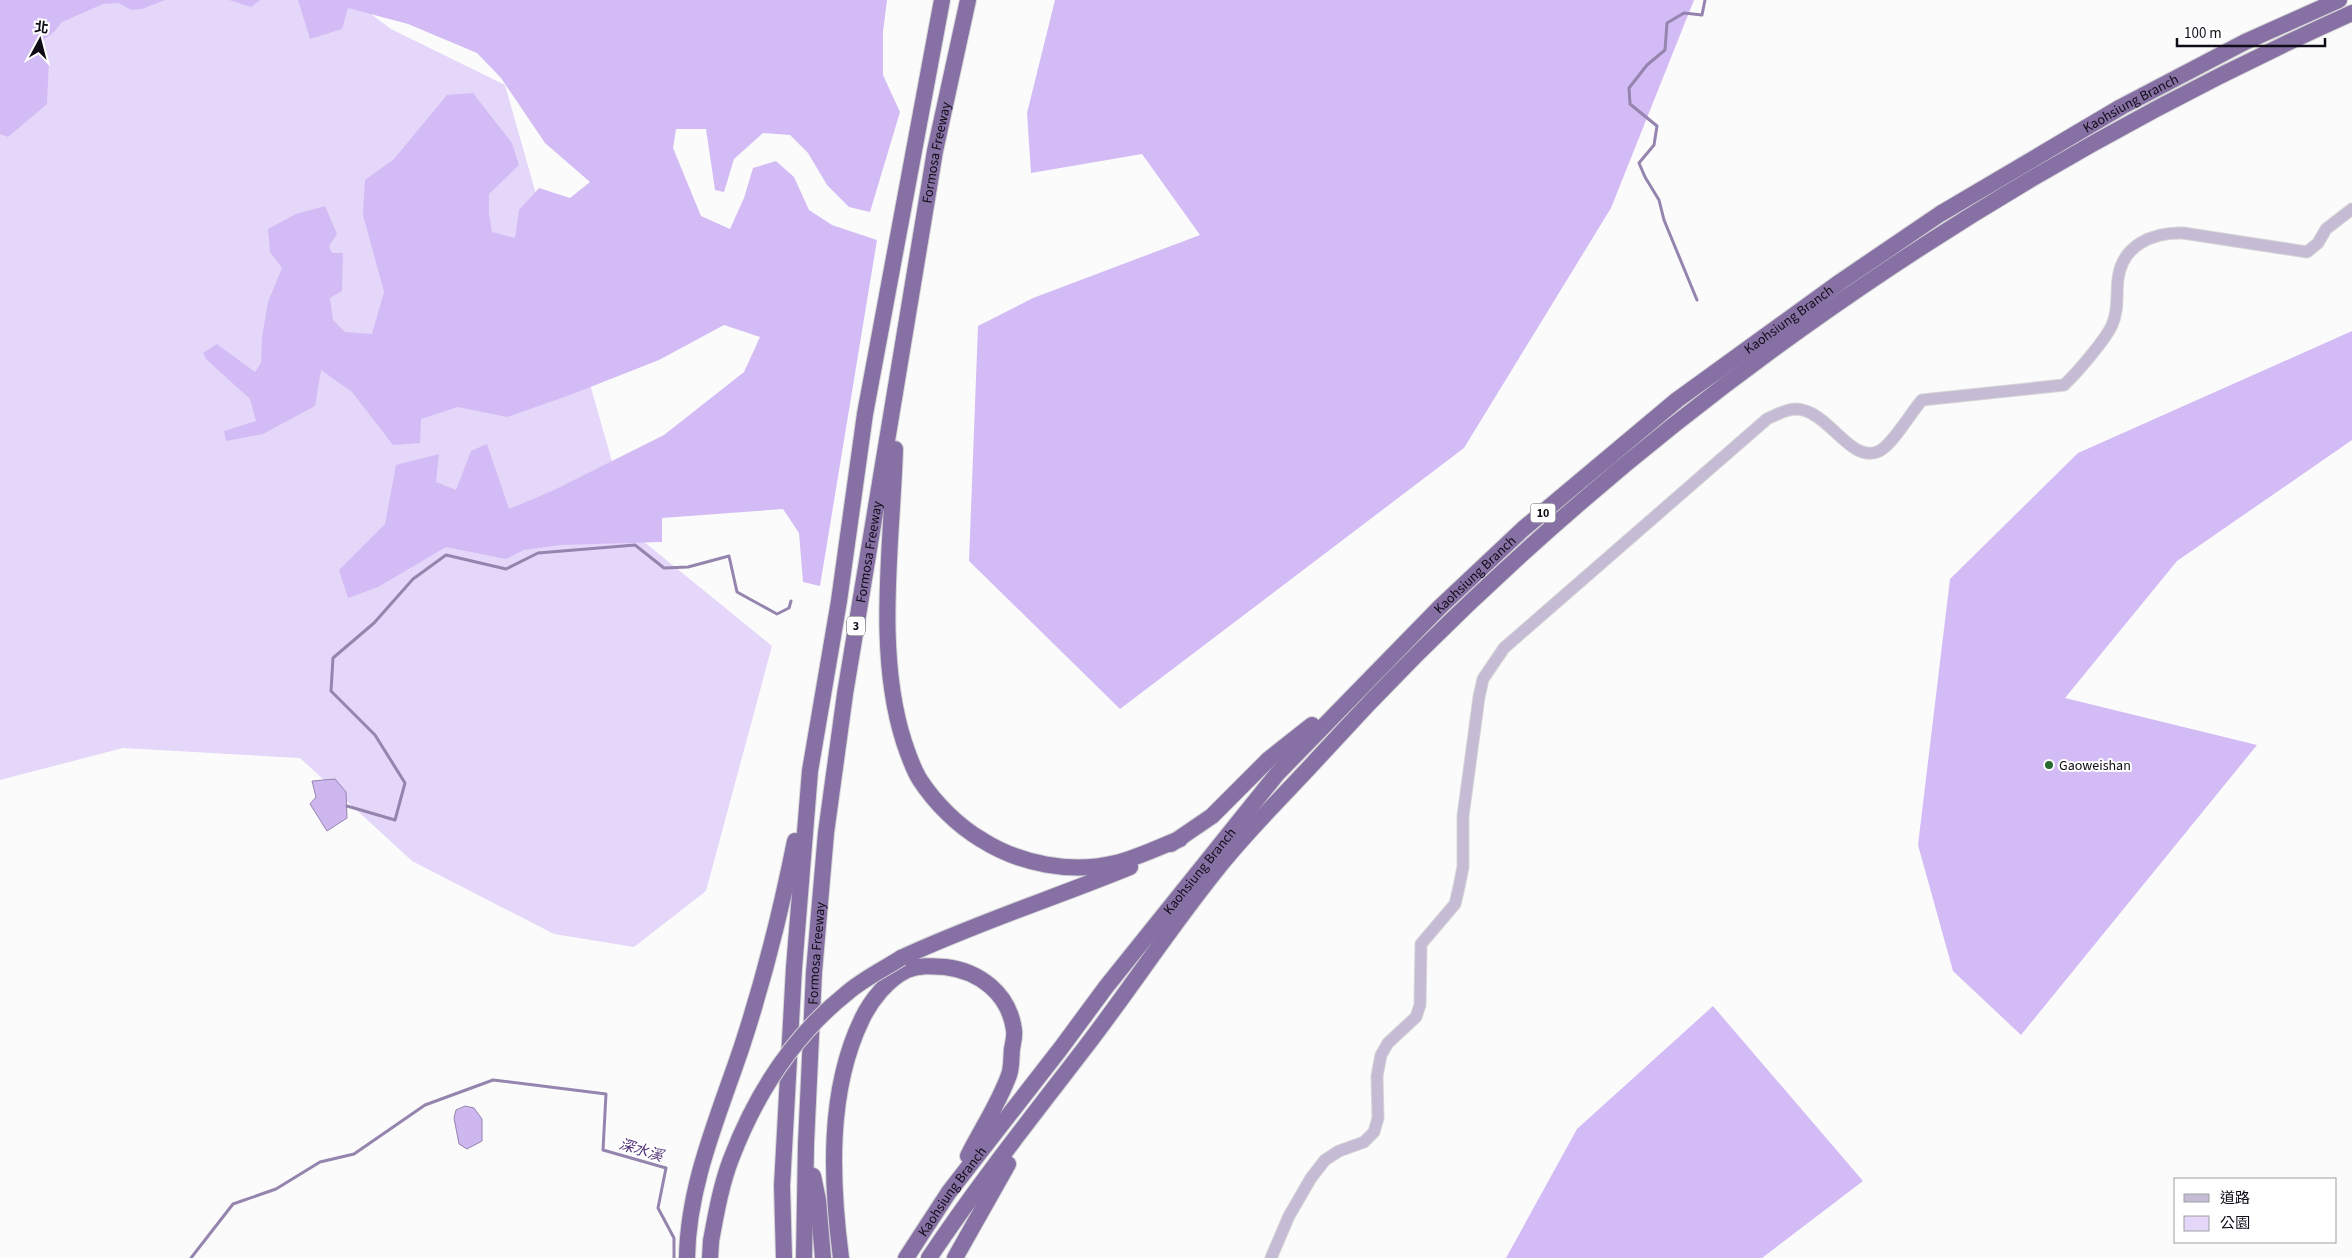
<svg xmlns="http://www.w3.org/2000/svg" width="2352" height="1258" font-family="'Source Sans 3','Noto Sans TC',sans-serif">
<rect width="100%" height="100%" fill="#fbfbfb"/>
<polygon fill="#e5d7f9" points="0,0 352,0 391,29 505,85 632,532 772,646 706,891 634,947 554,934 412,861 300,758 123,748 0,780"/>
<g fill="#d3bcf5">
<polygon points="0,0 165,0 142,9 131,10 119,3 103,4 62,22 55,31 42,41 39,56 49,59 47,104 8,137 0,134"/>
<polygon points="229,0 260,0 251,7"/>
<polygon points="298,0 887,0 883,32 883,75 900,112 870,212 849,207 827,185 808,153 790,135 763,133 734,159 724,192 715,190 706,129 676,129 673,148 701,216 730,229 744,198 753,168 776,161 794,177 809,210 832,225 877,240 820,586 803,582 799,533 783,509 662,518 662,542 561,545 524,550 506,559 446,547 378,587 348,598 339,570 385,524 396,465 439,454 436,482 456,490 471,451 487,444 509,509 552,491 664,435 744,372 760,337 724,325 659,360 570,395 507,417 458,407 421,419 420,443 393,445 352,392 321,370 315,406 263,434 226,441 224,431 256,421 250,399 207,360 203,353 217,344 255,372 261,363 262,337 268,302 282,268 270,252 268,229 296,214 325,206 337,234 329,246 332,253 343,253 342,291 330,298 333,320 345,332 372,334 384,292 363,215 365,180 394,159 447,95 473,93 512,143 519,165 489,194 489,214 492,232 515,238 519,210 539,188 570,198 590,182 545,143 501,78 477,53 408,24 348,8 342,29 310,39"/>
<polygon points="1055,0 1694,0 1611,208 1464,448 1120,709 969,561 978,326 1033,298 1200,235 1142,154 1031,173 1027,113"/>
<polygon points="2352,331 2352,440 2177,561 2065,698 2257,745 2021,1035 1953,971 1918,845 1950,579 2078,453"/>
<polygon points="1713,1006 1863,1181 1762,1258 1506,1258 1577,1129"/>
</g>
<g fill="#ceb7ef" stroke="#9584ae">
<polygon points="335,779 346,792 347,818 327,831 310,804 316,797 312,781"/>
<polygon points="465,1106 474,1108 482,1119 482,1141 467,1149 459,1144 454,1118 456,1110"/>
</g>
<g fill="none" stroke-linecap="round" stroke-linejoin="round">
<g stroke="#9584ae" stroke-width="3">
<polyline points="1697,300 1664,220 1659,200 1645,177 1639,163 1654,145 1657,126 1630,104 1629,88 1647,65 1665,50 1667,23 1684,13 1702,15 1705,0"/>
<polyline points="347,806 395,820 405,783 375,735 331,691 333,658 374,623 413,579 446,555 506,569 538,553 635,545 664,568 688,567 729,556 737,592 777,614 789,608 791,601"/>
<polyline points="191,1258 233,1204 276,1189 320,1162 354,1154 425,1105 493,1080 606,1094 603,1150 666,1168 658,1208 674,1238 674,1258"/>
</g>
<g stroke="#d5d5d7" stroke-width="13">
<path id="minor" d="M1271 1258 1289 1216 1311 1178 1325 1160 1339 1151 1364 1142 1374 1132 1378 1118 1377 1076 1381 1055 1388 1043 1416 1017 1420 1005 1421 944 1455 904 1459 887 1463 867V816L1479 697 1483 679 1504 648 1767 419C1776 415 1786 409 1796 409 1828 410 1849 462 1877 452 1891 448 1911 412 1922 400L2064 385C2076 374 2106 339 2112 325 2119 310 2116 294 2118 279 2122 245 2153 232 2183 233L2307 252 2318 243 2326 229 2352 209"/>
</g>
<g stroke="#d5d5d7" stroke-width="18">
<g id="highway">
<path d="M895 449C892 543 875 652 904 742 908 754 913 769 920 780 935 803 958 826 982 840 1020 864 1071 874 1116 863 1137 858 1159 847 1180 839"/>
<polyline points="1171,844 1212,816 1269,759 1312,725"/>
<path d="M901 958C976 923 1054 898 1130 867"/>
<polyline points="813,1176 818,1200 823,1258"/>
<path d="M687 1258C688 1184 719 1115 742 1046 764 979 781 911 795 841"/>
<polyline points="710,1258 711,1241"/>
<polyline points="784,1258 782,1186 794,968 810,771 839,601 865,414 942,0"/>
<path id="s1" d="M804 1258 806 1144 814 972 826 833 845 694 935 151 968 0"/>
<path d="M841 1258C831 1181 827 1091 862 1019 871 1000 888 979 907 970 919 965 932 966 945 967 979 971 1009 993 1014 1030 1015 1036 1013 1043 1012 1049 1011 1057 1012 1067 1009 1075 999 1103 981 1130 968 1156"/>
<path id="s2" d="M906 1258 949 1192 1061 1048 1106 987 1277 774 1440 607 1523 529 1677 400 1840 282 1940 214 2121 107 2245 42 2339 0"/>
<path d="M929 1258C977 1186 1031 1118 1084 1049 1131 988 1173 923 1222 863 1252 826 1287 792 1319 757 1607 440 1962 188 2352 13"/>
<polyline points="955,1258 1008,1164"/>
</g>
</g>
<use href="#minor" stroke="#c5bbd4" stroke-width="11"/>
<use href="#highway" stroke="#8670a4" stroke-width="16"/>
<g stroke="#d5d5d7" stroke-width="18" stroke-linecap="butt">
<path id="highway-bridge" d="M711 1241C716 1214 721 1185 731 1159 755 1096 793 1036 847 993 863 979 884 969 901 958"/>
</g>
<use href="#highway-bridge" stroke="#8670a4" stroke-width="16"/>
</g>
<circle fill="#296932" stroke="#fff" stroke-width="2" cx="2049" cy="765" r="5"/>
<g text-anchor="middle" stroke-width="4" stroke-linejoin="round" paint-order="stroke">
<g fill="#fff" stroke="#58555d" stroke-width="1">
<rect x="1530.5" y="503.5" width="25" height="19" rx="4"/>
<rect x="847" y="616.5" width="18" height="19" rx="4"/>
</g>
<g font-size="12" font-weight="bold" fill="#100c17">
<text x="1543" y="517">10</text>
<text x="856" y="630">3</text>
</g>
<g font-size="14" fill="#100c17" stroke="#fff">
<text dy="5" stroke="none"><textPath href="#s2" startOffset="1701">Kaohsiung Branch</textPath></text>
<text dy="5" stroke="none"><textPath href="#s1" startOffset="1115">Formosa Freeway</textPath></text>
<text dy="5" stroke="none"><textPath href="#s2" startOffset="1296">Kaohsiung Branch</textPath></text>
<text dy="5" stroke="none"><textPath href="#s1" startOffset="710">Formosa Freeway</textPath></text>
<text dy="5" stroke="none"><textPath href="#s2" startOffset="891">Kaohsiung Branch</textPath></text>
<text dy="5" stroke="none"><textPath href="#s2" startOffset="486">Kaohsiung Branch</textPath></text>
<text dy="5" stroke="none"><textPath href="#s1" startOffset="305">Formosa Freeway</textPath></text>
<text dy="5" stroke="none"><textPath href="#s2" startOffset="81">Kaohsiung Branch</textPath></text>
</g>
<g font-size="14" fill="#100c17" stroke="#fff" text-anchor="start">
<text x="2059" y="770">Gaoweishan</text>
</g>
<g font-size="15" font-style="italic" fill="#513275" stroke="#fff">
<text transform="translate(641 1150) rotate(17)" y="5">深水溪</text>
</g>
</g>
<rect x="2174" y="1178" width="162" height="65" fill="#ffffff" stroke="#9f9ea2"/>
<rect x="2184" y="1194" width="25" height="8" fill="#c5bbd4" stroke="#9f9ea2"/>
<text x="2220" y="1203" font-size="15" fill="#100c17">道路</text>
<rect x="2184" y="1216" width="25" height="15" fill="#e5d7f9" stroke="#9f9ea2"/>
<text x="2220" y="1228" font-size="15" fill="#100c17">公園</text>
<g transform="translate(40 40) rotate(7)" stroke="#ffffff" stroke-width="4" paint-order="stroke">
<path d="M0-4L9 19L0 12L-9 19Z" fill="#100c17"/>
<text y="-8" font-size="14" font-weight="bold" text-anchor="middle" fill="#100c17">北</text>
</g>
<path d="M2177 38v8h148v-8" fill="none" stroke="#100c17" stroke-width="2.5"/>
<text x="2184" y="38" font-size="15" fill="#100c17" stroke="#ffffff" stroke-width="4" paint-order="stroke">100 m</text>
</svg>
